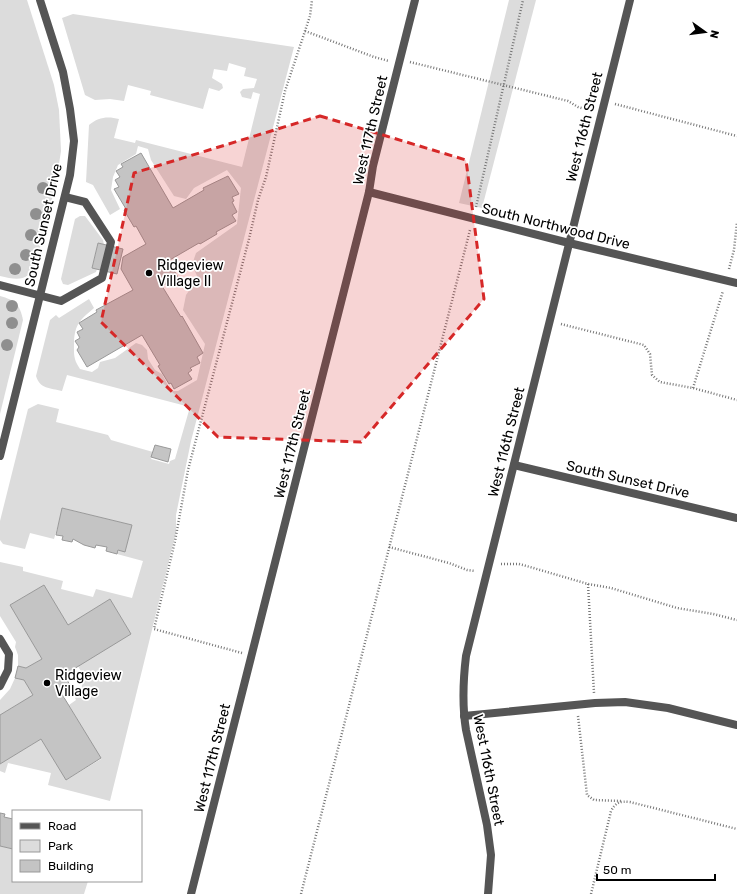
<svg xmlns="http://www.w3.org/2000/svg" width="737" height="894" font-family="Rubik,sans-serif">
<rect width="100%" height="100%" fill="#fff"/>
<g fill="#dcdcdc">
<path d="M0 0H27L54 85 59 110 61 151 56 183 36 264C28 282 17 280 0 276Z"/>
<polygon points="509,0 536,0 482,208 459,203"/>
<path d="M73 14 294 47 191 441 176 515V532L110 801 48 785 51 773 8 763 5 773 0 771V764L41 739 66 780 101 759 69 705 76 700 75 698C83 692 83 685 80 677L83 675 78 666 131 634 110 599 68 625 44 585 10 605 42 659 26 668 18 666V655L15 647 16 642 0 616V562L23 567V571L63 581 61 589 93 597 96 589 132 598 143 561 117 554 132 525 63 508 54 539 30 533 25 549 3 544 0 540V521L28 409 38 404 59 409 56 422 108 435 111 440 153 452 151 459 169 464 170 461 175 459 190 407 67 375 62 391C50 388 40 389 36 376L50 320 56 315 59 318 89 299 94 308C80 320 75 324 74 342 74 354 73 359 80 369L92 372 98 368 100 362 115 358 136 343 142 345 147 350 148 359 155 370 162 374 170 389 173 391H178L197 380 205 344 183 310 186 295 198 278 192 265 196 253 237 224 241 188 227 170 194 188 186 199 174 196 151 160 148 149 138 146 136 154 118 165 113 177 111 190 120 209 110 215 93 185 86 182 89 125C98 117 108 116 119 119L114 138 135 143 136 140 242 167 260 94 253 92 251 99 242 97 240 92 243 89 254 88 257 79 244 76 246 68 229 63 227 71 214 69 212 78 222 84 223 88 219 91 209 88 203 109 150 95 151 91 128 85 124 101 110 99 95 100 85 95 62 18Z"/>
<polygon points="80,216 85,216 103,240 104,245 98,243 92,267 97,269 96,272 68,285 63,284 61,279 75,219"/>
<path d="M0 296C15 300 20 305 23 320L0 414Z"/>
<polygon points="15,678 24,680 33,695 0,715 0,700 10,689"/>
<polygon points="0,846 13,849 13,881 88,881 84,894 0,894"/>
</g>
<g fill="#c4c4c4" stroke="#999">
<polygon points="141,153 173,208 204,190 203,188 228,176 239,194 232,197 234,201 232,202 237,212 232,215 236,221 216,232 217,234 200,244 199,243 168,261 178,277 162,286 181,317 182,316 203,353 197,357 200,363 190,368 192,370 188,373 192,379 174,389 171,383 169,384 158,366 160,365 142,335 87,367 77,350 79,347 75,341 80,338 77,332 83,329 79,323 97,312 96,310 133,290 121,269 123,257 146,244 136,226 134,227 124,210 126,209 114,189 119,187 115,180 120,177 116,171 123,167 121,164"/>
<polygon points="98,243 123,249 117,274 92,268"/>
<polygon points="155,445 171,449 168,462 151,457"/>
<polygon points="62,508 132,525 125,552 118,550 117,554 106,551 107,547 96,545 95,548 84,545 73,539 72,542 62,540 63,536 56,535"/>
<polygon points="44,585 68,625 110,599 131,634 64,675 70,685 60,691 101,758 66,780 41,739 0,764 0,715 33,695 24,680 15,678 18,666 26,668 42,659 10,605"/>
<polygon points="0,813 5,814 4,817 13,819 13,849 0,846"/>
</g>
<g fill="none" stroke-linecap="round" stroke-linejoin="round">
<g stroke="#777" stroke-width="2.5" stroke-dasharray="1 2" stroke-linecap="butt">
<polyline points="305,31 374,57 389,61"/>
<polyline points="410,62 568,101 578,107 592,111"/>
<polyline points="615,104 737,136"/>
<polyline points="476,207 523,0"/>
<polyline points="729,269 734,250 737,222"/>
<polyline points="561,324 644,345 650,354 652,375 660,382 693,388 737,400"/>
<polyline points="693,388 723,291"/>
<polyline points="389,547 449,563 467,570 475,571"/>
<polyline points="501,564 519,564 530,567 588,584 611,588 677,608 713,614 737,620"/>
<polyline points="588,584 594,693"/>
<polyline points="242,653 154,629 175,541 188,470 249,239 258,200 266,177 285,91 310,16 312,0"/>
<polyline points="578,716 587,795 594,800 621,801"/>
<polyline points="301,894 470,230"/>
<path d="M591 894 611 811C616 802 620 801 630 802L737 829"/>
</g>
<g stroke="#555" stroke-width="8">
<polyline points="0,285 61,301 102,278 111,242 85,202 65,197"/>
<polyline points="0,639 9,654 8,670 0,686"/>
</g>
<g stroke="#555" stroke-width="8">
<polyline points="369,192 569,243 737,283"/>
<polyline points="0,456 70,175 74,141 70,109 63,72 40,0"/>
<polyline points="514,465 737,518"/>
<polyline points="464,716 595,703 625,702 668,708 737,725"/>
<polyline points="191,894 369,192 373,166 415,0"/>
<path d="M488 894 491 855 487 825 466 730C462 705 463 681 466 656L630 0"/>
</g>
</g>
<g fill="#8f8f8f">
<circle cx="43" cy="188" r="6"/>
<circle cx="36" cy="214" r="6"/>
<circle cx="31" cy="235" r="6"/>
<circle cx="26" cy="255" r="6"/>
<circle cx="15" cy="269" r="6"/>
<circle cx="12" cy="306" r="6"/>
<circle cx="12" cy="323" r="6"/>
<circle cx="7" cy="345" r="6"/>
</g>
<path fill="#d62828" fill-opacity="0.2" stroke="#d62828" stroke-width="3" stroke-dasharray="8 5" stroke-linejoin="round" d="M320 116 466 160 484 299 361 442 218 437 101 322 134 173Z"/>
<g fill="#000" stroke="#fff" stroke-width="1.5">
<circle cx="149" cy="273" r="4"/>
<circle cx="47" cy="683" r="4"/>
</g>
<g text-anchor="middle" stroke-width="3.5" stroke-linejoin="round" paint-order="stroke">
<g font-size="14" fill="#000" stroke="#fff">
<text transform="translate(584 127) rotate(-76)" y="5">West 116th Street</text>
<text transform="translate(370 130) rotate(-77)" y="5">West 117th Street</text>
<text transform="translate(43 225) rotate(-77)" y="5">South Sunset Drive</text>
<text transform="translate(556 226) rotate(14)" y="5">South Northwood Drive</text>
<text transform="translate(506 442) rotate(-76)" y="5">West 116th Street</text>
<text transform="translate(292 444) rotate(-76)" y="5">West 117th Street</text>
<text transform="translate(628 479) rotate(13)" y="5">South Sunset Drive</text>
<text transform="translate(212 758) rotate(-76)" y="5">West 117th Street</text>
<text transform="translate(489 770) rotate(79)" y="5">West 116th Street</text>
</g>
<g font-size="14" fill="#000" stroke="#fff" text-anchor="start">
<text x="157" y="270">Ridgeview<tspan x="157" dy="16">Village II</tspan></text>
<text x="55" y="680">Ridgeview<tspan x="55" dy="16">Village</tspan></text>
</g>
</g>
<rect x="12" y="810" width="130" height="72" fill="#ffffff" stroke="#999999"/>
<rect x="20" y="823" width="20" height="6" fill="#555555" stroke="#999999"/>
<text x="48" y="830" font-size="12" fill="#000000">Road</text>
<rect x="20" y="840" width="20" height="12" fill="#dcdcdc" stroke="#999999"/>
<text x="48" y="850" font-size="12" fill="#000000">Park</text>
<rect x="20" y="860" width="20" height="12" fill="#c4c4c4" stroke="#999999"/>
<text x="48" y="870" font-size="12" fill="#000000">Building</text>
<g transform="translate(705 32) rotate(104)" stroke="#ffffff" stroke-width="3" paint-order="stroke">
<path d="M0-3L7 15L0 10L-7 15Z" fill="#000000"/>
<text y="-6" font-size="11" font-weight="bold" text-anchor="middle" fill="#000000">N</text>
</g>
<path d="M597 874v6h118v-6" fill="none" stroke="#000000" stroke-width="2"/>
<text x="603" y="874" font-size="12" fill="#000000" stroke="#ffffff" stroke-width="3" paint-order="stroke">50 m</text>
</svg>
